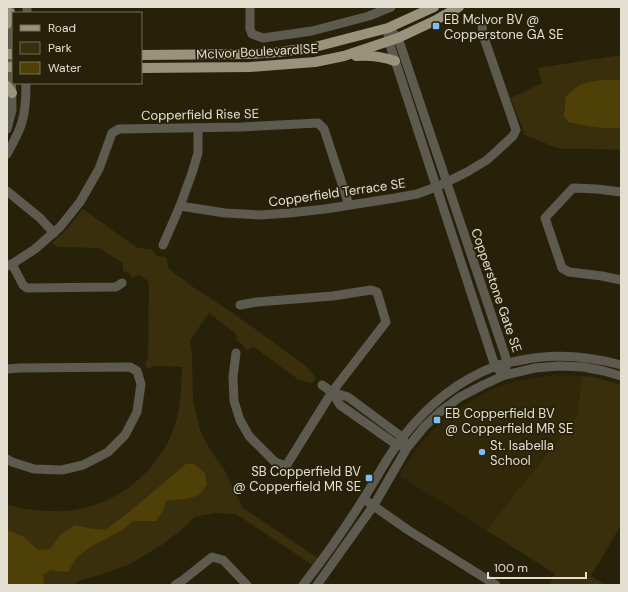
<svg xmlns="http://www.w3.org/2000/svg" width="628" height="592" font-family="'DM Sans',sans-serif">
<rect width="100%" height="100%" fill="#28210a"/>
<polygon fill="#312809" points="555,375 582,376 577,416 486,530 400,476 405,466 418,447 432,431 456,410 490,390 515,381"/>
<g fill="#392f0c">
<polygon points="621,55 621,150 591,149 561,149 552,146 523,134 524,132 523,128 517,116 511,98 542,83 538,68"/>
<path d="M83 209 137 248 151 249 158 256 166 257 169 269 193 287 230 311 306 366 316 378 312 383 299 380 254 347 246 350C244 345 241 343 237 341L236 334 209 313 190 340 192 354 193 400 199 426 203 437 211 451 225 471 243 508 288 538 319 559 314 566 236 514 214 513 195 517 181 530 163 544 147 554 130 564 106 573 78 581 75 585H7V504C20 509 35 511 49 511 62 511 75 511 88 507 125 497 157 469 172 433 181 412 181 390 182 367L155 366 148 369 145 364 148 358 149 282 140 275 132 278 128 272 123 271V263L99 248 57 247 52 243 67 229Z"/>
<polygon points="582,376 594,377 621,385 621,525 591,576 605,585 549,585 555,574 486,530 577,416"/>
</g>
<g fill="#4f4008">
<path d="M600 80H621V128C603 129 586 126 568 122L564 116 566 96 581 84Z"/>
<path d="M186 464H194L205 473 207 485C204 488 202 493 198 495 190 500 176 499 166 501L163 511 156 521H133L121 531 92 546 77 557 68 572 51 570 43 575 44 585H7V530L24 537 38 550 50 549 60 535 75 525 88 528 105 530C134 510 159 486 186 464Z"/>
</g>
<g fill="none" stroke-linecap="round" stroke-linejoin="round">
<g stroke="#5d5a4f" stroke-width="9">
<polyline points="27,7 27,13"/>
<polyline points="250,7 250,29 252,34 263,38 312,31 369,16 391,7"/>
<polyline points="388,28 398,38 505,355 507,363 506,368"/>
<polyline points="388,34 389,42 495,366 499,370"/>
<polyline points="7,129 12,110 10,7"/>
<path d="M7 154C13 143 19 133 22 122 26 109 26 96 26 83"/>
<polyline points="7,191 40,218 54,233"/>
<polyline points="621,192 597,189 573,188 545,218 562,268 569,272 602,276 621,280"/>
<polyline points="180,206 225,213 260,215 289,213 325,209 395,198 417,194 436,187 447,182 467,172 487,160 513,136 516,130 483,35 482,25"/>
<polyline points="163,245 180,206 192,173 198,153 198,128"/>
<polyline points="12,264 23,285 27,288 116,287 122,283"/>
<polyline points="7,266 12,264 35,249 60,227 80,202 99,169 112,133 119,129 241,127 318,123 324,129 349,205"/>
<polyline points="236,353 233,377 234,401 240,420 249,436 275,462 286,466 332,392 386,322 377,292 371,290 333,296 257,302 240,305"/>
<polyline points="7,369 20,368 130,367 137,371 141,384 137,412 125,435 108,452 83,465 62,470 34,469 12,462 7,459"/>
<polyline points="322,385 332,392 348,397 402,437 405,443"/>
<polyline points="332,392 340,405 397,445 402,446"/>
<polyline points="368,502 408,530 496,585"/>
<polyline points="175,585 183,580 212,557 223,560 247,585"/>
<path d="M303 585C324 558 344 530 362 501 376 480 387 456 403 437 427 406 459 380 496 366 504 363 513 362 522 360 556 353 588 356 621 365"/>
<polyline points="317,585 374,505 407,448 425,426 441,411 460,397 483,385 505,375 535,368 559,366 583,367 604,371 621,376"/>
</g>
<g stroke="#99927c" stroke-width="10">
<polyline points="7,24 10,13"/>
<polyline points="7,54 13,54"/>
<polyline points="141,55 250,54 279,52 311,48 388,28 434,7"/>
<path d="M356 56C370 55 381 56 395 61"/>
<polyline points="7,67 13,67"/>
<polyline points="141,68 250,67 315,62 344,56 398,38 434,21 459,7"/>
<polyline points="7,86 12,93"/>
</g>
</g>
<g fill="#7abff8" stroke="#28210a" stroke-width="1.5">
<rect x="432" y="22" width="8" height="8" rx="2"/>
<rect x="433" y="416" width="8" height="8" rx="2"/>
<circle cx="482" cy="452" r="4"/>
<rect x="365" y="474" width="8" height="8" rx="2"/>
</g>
<g text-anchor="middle" stroke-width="3.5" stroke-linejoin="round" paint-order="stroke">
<g font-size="13" fill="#e3dfd1" stroke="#28210a" text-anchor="start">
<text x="444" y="24">EB McIvor BV @<tspan x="444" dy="15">Copperstone GA SE</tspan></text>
<text x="445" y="418">EB Copperfield BV<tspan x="445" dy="15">@ Copperfield MR SE</tspan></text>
<text x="490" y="450">St. Isabella<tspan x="490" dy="15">School</tspan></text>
<text x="361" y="476" text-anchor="end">SB Copperfield BV<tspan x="361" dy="15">@ Copperfield MR SE</tspan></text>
</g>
<g font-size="13" fill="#e3dfd1" stroke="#28210a">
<text transform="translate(257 51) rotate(-3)" y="5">McIvor Boulevard SE</text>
<text transform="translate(200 114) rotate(-1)" y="5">Copperfield Rise SE</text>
<text transform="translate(337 192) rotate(-8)" y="5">Copperfield Terrace SE</text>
<text transform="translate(497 290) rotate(71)" y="5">Copperstone Gate SE</text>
</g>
</g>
<rect width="628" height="592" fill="none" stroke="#e3dfd1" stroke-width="16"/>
<rect x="12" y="12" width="130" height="72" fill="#28210a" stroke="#736d5a"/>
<rect x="20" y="25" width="20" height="6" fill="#99927c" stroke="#736d5a"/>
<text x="48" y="32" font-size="12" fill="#e3dfd1">Road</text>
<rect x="20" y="42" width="20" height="12" fill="#392f0c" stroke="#736d5a"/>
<text x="48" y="52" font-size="12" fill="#e3dfd1">Park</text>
<rect x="20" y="62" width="20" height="12" fill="#4f4008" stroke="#736d5a"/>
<text x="48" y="72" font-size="12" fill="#e3dfd1">Water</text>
<path d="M488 572v6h98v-6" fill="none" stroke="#e3dfd1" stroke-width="2"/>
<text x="494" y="572" font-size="12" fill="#e3dfd1" stroke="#28210a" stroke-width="3" paint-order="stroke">100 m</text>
</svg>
